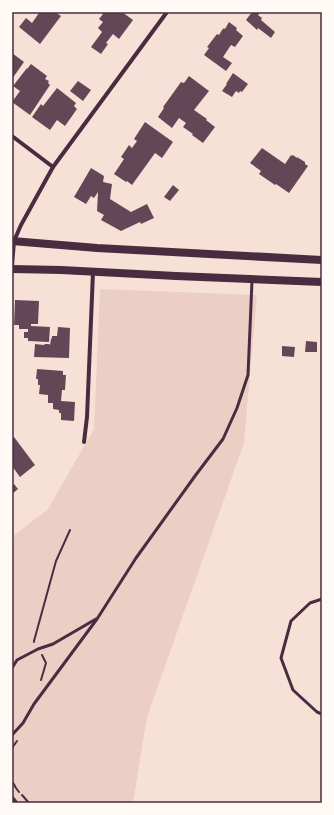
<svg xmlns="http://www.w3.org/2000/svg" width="334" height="815" font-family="'Open Sans',sans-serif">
<rect width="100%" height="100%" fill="#f7e1d7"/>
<polygon fill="#ebcfc5" points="100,289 257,295 244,443 147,717 133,803 12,803 12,537 48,509 94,429"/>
<g fill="#644757">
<polygon points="38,12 55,12 61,16 40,44 19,27 26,18 32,23 39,13"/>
<polygon points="101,12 122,12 133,20 119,39 113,34 106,43 108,44 101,54 91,47 102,32 98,28 103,22 99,19 103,14"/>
<polygon points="252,12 260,12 258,15 262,18 261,20 275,32 271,38 258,28 257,30 246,20"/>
<polygon points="229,22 237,28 236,30 243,36 235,47 231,45 223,57 232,63 226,71 204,55 209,48 207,47 217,34 219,35 222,30 224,28 225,29"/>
<polygon points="12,53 24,62 12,79"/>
<polygon points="31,64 47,76 45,79 49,81 48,83 50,85 30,115 12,102 20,91 13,86 27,68 27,69"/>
<polygon points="233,73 248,84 242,92 240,91 239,93 236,91 232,97 222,91 227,84 226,84"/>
<polygon points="189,76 209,91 194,110 207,119 206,120 215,127 203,143 192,135 193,134 183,127 186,123 179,118 172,128 158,117 164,108 163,107 171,96 181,82 184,83"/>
<polygon points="78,81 91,90 83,101 70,91"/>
<polygon points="57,88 76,103 74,106 77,109 65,126 57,120 50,130 32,117 41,104 43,106"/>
<polygon points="145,122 173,142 162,158 155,153 132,185 127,181 126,182 114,174 124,159 121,157 129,145 132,148 137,141 134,139"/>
<polygon points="262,148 285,164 291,155 292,156 293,155 297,158 297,157 305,162 305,164 308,166 289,193 276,184 275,185 259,174 261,171 250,163"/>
<polygon points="91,168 104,176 103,182 112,184 110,199 131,212 147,204 154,218 141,224 140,222 121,231 101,220 104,215 97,211 98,192 94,198 91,196 86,204 74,197"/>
<polygon points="173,185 179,190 170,201 164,197"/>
<polygon points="15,300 39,301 38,324 31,324 31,326 50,327 49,342 28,341 28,338 24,338 24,332 28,332 28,329 19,329 19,325 14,325"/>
<polygon points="58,327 70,328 69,358 34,357 35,344 44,345 45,344 49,344 50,345 51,339 52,338 52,336 57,336"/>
<polygon points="306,341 317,342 317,352 305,352"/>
<polygon points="282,346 295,347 294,357 282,356"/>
<polygon points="37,369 63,371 63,375 66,375 65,390 62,390 61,401 75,402 74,421 61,420 61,413 59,413 59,410 53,409 53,403 48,403 48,395 39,394 40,385 38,385 38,379 36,379"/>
<polygon points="14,437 35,465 20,477 12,466 12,439"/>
<polygon points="14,484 18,489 12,494 12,485"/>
</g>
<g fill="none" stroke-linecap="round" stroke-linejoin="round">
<g stroke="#4a2c40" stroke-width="2">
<polyline points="34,642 34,641 56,561 70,530"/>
<polyline points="41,680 46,663 42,655"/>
<polyline points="12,748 17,741"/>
<polyline points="12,781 16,788 19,792"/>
<polyline points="22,795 29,803"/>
</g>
<g stroke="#4a2c40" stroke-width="3">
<polyline points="322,599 310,603 291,621 281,658 293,690 317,712 322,714"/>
<polyline points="12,668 17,660 38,649 53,644 96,619"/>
<polyline points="12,735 23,723 34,704 97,619 136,558 195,476 223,439 237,408 248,375 252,281"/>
<polyline points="12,797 17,803"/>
</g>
<g stroke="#4a2c40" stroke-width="4">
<polyline points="12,136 53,167"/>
<polyline points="12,266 14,241 21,225 53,167 167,12"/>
<polyline points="84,442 87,417 93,272"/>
</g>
<g stroke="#4a2c40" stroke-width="8">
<polyline points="12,241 97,248 322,260"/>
<polyline points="12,269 61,270 176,276 322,282"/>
</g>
</g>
<rect width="334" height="815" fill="none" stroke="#fffaf5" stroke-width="26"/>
<rect x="13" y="13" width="308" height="789" fill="none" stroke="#4a2c40" stroke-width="1.5"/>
</svg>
